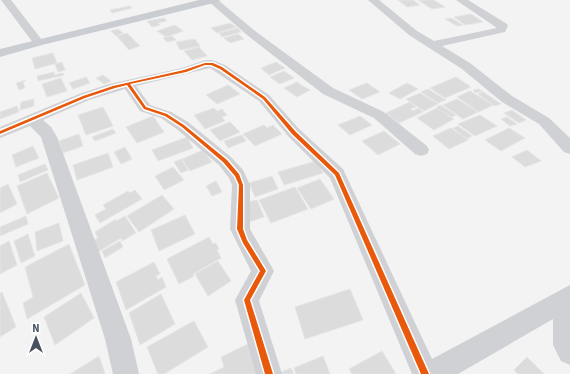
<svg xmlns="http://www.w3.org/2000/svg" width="570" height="374" font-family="'Source Sans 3',sans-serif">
<rect width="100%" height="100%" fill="#f3f3f3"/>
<g fill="#dcdcdd" stroke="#e5e5e6">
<polygon points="398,0 413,0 420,5 407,7"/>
<polygon points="418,0 434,0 445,7 432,9"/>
<polygon points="130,6 132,8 112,13 110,10"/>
<polygon points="471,14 483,22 465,25 454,17"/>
<polygon points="164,18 167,21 158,23 160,25 152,27 147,21"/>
<polygon points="451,18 463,25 457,26 445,19"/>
<polygon points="230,23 236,27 217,33 211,28"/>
<polygon points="175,25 183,31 166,37 157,31"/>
<polygon points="238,28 241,32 222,37 219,33"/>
<polygon points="118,29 123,33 116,36 111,31"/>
<polygon points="127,33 140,46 129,50 117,36"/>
<polygon points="238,34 244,39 230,43 224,38"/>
<polygon points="172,36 176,40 167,42 163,38"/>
<polygon points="195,39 200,46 180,50 176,42"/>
<polygon points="199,47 207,56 192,60 184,51"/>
<polygon points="53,53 57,63 35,69 32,58"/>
<polygon points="62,62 65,70 58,72 55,64"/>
<polygon points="276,62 285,68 269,75 261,68"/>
<polygon points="284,71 294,78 280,84 270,77"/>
<polygon points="54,72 54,75 63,73 64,75 38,81 37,76"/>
<polygon points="103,75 111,81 104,84 96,78"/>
<polygon points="86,77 90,83 73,89 69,83"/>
<polygon points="456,77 471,87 445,98 430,88"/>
<polygon points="61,78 67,91 47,97 42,84"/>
<polygon points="26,80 23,82 25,88 19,90 16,83"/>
<polygon points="297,82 301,85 310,90 297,97 284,88"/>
<polygon points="367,83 380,92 362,99 349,90"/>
<polygon points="407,83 418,89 400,99 389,93"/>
<polygon points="228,85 240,94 217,104 206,95"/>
<polygon points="428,89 446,100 438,103 421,92"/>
<polygon points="479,89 501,104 495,106 478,94 482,92 481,91 476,93 473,90"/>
<polygon points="470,91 493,105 479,112 457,97"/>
<polygon points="420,93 438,104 424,111 406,99"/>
<polygon points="34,99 34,106 20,110 21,102"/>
<polygon points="457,99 478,112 463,119 443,105"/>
<polygon points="410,102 416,107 410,109 413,111 418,108 423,112 399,123 386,113"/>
<polygon points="440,105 456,115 452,117 436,108"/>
<polygon points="17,106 19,112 0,119 0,112"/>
<polygon points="103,107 113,126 86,135 78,115"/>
<polygon points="214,108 217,111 222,109 227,115 222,117 225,121 205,129 194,115"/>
<polygon points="437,108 454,119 434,130 417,118"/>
<polygon points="512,110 526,120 519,123 504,113"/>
<polygon points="480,115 497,126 475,136 458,124"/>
<polygon points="153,116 164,132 137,143 126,127"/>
<polygon points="360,116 372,125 350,135 338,125"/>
<polygon points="507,117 517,124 510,126 501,119"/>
<polygon points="230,122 240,132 220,141 210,130"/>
<polygon points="264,125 267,128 273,125 282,134 255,146 243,134"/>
<polygon points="458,126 472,136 467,139 453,128"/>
<polygon points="451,128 468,140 449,149 433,136"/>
<polygon points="509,128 525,138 501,151 485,140"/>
<polygon points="113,129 116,133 95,141 92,137"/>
<polygon points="384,131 400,144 378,155 362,141"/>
<polygon points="79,134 83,146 63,153 59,141"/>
<polygon points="242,135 246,141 228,148 224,141"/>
<polygon points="187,137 193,148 158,161 152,150"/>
<polygon points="33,146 39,158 16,167 12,155"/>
<polygon points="125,147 132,159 121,164 114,152"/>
<polygon points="203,150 212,162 190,171 182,159"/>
<polygon points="527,150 541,161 525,167 512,157"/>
<polygon points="108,153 113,167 77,180 73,165"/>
<polygon points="181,159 188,170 181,173 174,162"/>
<polygon points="316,161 323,173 284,185 278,172"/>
<polygon points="45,164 48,170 20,182 18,175"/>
<polygon points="173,167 184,180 164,190 155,176"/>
<polygon points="47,173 59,198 27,214 17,186"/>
<polygon points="272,176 278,189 255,197 249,183"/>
<polygon points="320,179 334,199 311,209 297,188"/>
<polygon points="216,181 222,192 212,196 206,186"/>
<polygon points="8,184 17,204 0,213 0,188"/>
<polygon points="295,187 308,209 271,223 259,200"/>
<polygon points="135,190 142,199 100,223 95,215 106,209 103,205 128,191 130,193"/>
<polygon points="162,195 174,209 139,232 127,216"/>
<polygon points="257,200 264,217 249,222 243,203"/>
<polygon points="185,215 195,234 159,251 151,230"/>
<polygon points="26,216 28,224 0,236 0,227"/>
<polygon points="125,216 136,233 122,241 121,238 96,253 90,242 98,238 95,232 116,219 116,221"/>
<polygon points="59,223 63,241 37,251 35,232"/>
<polygon points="28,234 35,256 21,263 14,241"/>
<polygon points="209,237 213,244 216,243 219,249 217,250 221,258 193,274 194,276 179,284 167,259"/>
<polygon points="9,241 17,265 0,274 0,246"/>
<polygon points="120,241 123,247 105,258 102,251"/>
<polygon points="69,244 85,285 27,319 23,303 33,297 25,267"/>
<polygon points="218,261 231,281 208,296 195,274"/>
<polygon points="154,262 160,274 156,276 158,280 162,277 166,287 126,310 116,282"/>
<polygon points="350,289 363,320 305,339 295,307"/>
<polygon points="2,292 16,327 0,337 0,293"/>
<polygon points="81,293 94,318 55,345 44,317"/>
<polygon points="161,294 175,324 140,345 129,313"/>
<polygon points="194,321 208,347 164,374 158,374 147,347"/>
<polygon points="250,343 261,374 210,374 224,367 221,357"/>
<polygon points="382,351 396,374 352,374 349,369"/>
<polygon points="99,356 105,374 70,374"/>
<polygon points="323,356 330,374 296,374 294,368"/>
<polygon points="527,357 544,374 518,374 514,370"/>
<polygon points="291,368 294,374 282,374 281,372"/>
</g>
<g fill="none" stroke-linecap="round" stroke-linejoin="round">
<g fill="#cfd1d4" fill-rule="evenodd">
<polygon points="1,0 11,0 42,40 44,42 42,44 34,44"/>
<polygon points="207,0 218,0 255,31 333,88 384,112 427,146 429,150 427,154 421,156 415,154 374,118 323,94 247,35"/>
<polygon points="368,0 379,0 417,31 434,41 497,28 456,0 468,0 507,24 508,26 505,32 442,46 470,63 512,96 549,118 570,138 570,154 564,152 539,124 502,102 462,69 409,35"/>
<polygon points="205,60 212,60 225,65 269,95 299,129 343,169 432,359 570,285 570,365 561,361 553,345 553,319 458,374 412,374 330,178 289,137 259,101 210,68 136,86 150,105 171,112 188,122 231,157 243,170 250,185 250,229 274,271 259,301 282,374 256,374 235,300 251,271 230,229 232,185 229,178 219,165 178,130 161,118 140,111 125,89 89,100 43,120 51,127 57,137 131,339 139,374 113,374 105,339 41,137 30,126 0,138 0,127 79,94 109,84 182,68"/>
</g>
<polygon fill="#cacdd2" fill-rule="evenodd" points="199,0 220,0 218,2 42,45 0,57 0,49"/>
<g stroke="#fff" stroke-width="3">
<polygon id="cycleway" points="205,63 213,63 222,67 265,97 296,132 339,173 429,374 421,374 335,175 292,134 263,99 220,69 211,65 205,65 186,72 130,84 146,107 167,114 184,125 227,160 239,174 243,185 243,229 247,240 266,271 250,300 273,374 265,374 244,300 260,271 243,243 237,229 239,185 235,176 223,162 182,127 165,116 144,109 127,85 115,88 85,98 0,134 0,131 83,96 113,86 184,70"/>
</g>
<use href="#cycleway" fill="#e8590c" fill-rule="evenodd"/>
</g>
<g transform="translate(36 338)" stroke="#ffffff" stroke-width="3" paint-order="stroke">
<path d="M0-3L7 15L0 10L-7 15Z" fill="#495161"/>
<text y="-6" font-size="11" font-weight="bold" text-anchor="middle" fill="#495161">N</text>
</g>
</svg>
